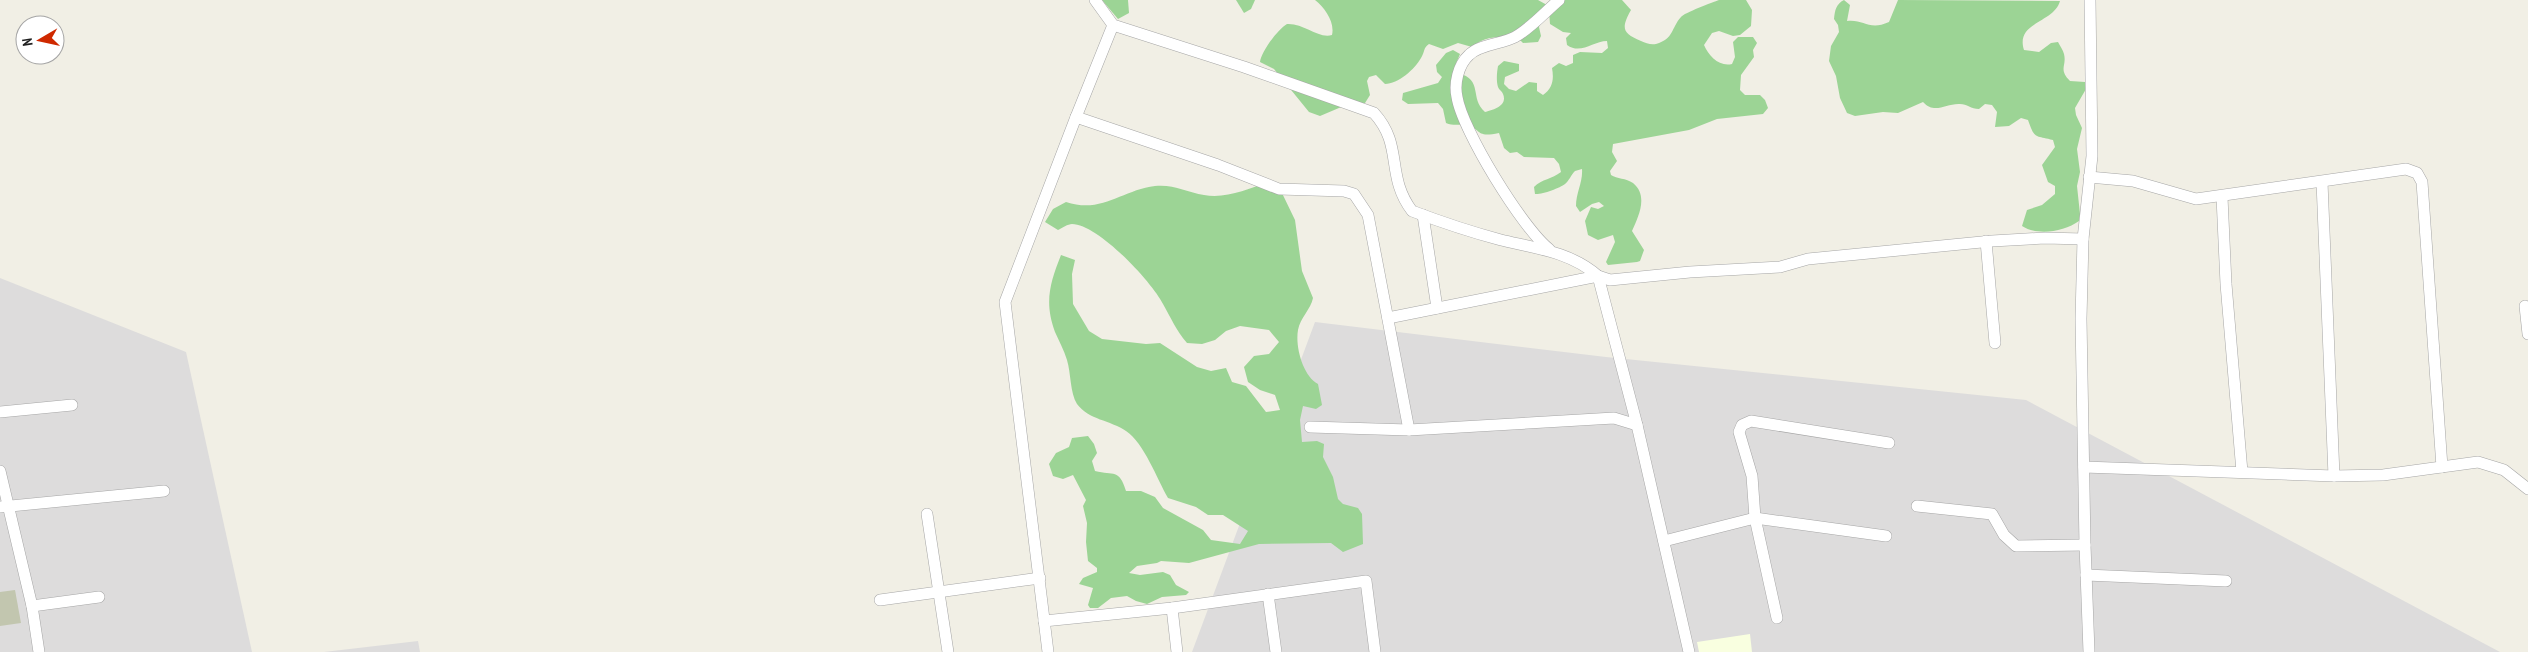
<svg xmlns="http://www.w3.org/2000/svg" width="2528" height="652" font-family="'PT Sans Narrow',sans-serif">
<rect width="100%" height="100%" fill="#f1efe5"/>
<g fill="#dddcdc">
<polygon points="0,278 186,352 252,652 0,652"/>
<polygon points="1315,322 1606,357 2026,400 2500,652 1192,652"/>
<polygon points="418,641 420,652 324,652"/>
</g>
<polygon fill="#f9ffe0" points="1750,634 1752,652 1699,652 1697,642"/>
<polygon fill="#c2c6af" points="15,590 21,623 0,626 0,592"/>
<g fill="#9cd495">
<polygon points="1102,0 1128,0 1129,13 1118,19"/>
<polygon points="1236,0 1255,0 1251,9 1244,13"/>
<path d="M1315 0H1538L1547 5 1539 27 1541 36 1538 42 1523 43 1515 35C1498 38 1486 35 1472 47L1458 43 1443 49 1429 44C1423 48 1425 52 1421 58 1415 69 1398 84 1385 84L1376 75 1369 77 1367 81 1370 95 1365 103 1346 105 1320 116 1309 112 1274 69 1260 62C1261 52 1278 29 1287 24 1304 23 1318 39 1332 35 1335 22 1325 8 1315 0Z"/>
<path d="M1557 0H1622L1631 10C1621 28 1622 33 1641 41 1646 43 1650 45 1656 44 1674 39 1671 28 1681 17 1684 13 1713 2 1719 0 1727 0 1738 0 1746 0L1752 10 1751 26 1740 35 1733 36 1719 31 1712 33 1704 45C1709 56 1719 67 1732 64L1735 57 1733 42 1738 37H1753L1757 43 1753 50 1754 57 1741 75 1740 90 1745 95H1760L1765 100 1768 108 1763 114 1717 119 1689 130 1613 144 1612 152 1617 161 1610 171 1611 175C1617 179 1626 178 1633 183 1649 196 1638 217 1632 231L1644 250 1640 261 1637 262 1608 265 1606 262 1615 242 1613 235 1598 240 1588 235 1585 221 1591 207 1598 209 1604 206 1599 202 1592 204 1580 212 1576 206C1576 193 1583 182 1582 169L1575 171C1571 175 1569 181 1565 184 1560 188 1541 195 1535 194L1534 187C1542 179 1552 179 1561 172L1559 164 1554 158 1524 157 1517 152 1510 153 1504 148 1499 133C1474 138 1483 129 1466 125 1459 124 1453 126 1446 123L1443 109 1438 103 1408 104 1402 100 1403 93 1438 83 1442 77 1437 72 1436 65 1446 53 1453 50 1460 54 1455 66 1458 73C1484 80 1469 98 1485 112 1493 110 1508 106 1503 94 1502 91 1499 90 1498 87 1496 80 1497 72 1498 66L1504 61 1519 64V71L1505 77 1504 84 1509 89 1516 91 1529 82 1537 83V91L1543 95C1553 88 1554 79 1552 68L1559 63 1566 66 1573 63V55L1580 52 1602 53 1608 48 1607 41C1593 41 1581 55 1567 45L1566 38 1571 33 1563 32 1550 24 1549 11Z"/>
<path d="M1844 0 1850 5 1847 21C1864 19 1869 31 1889 22L1898 0 2060 1C2054 23 2015 22 2024 50L2039 52 2051 43 2058 42C2060 46 2063 50 2064 54 2067 66 2058 69 2070 81L2085 82 2086 89 2075 108 2076 115 2082 128 2077 149 2080 172 2077 186 2080 214 2079 221C2064 232 2037 236 2022 226L2027 210 2042 205 2055 194V186L2048 182 2042 165 2055 147 2053 140C2035 135 2035 140 2028 120L2021 118 2009 126 1995 127 1997 112 1992 105 1985 104 1979 109C1971 109 1967 104 1960 104 1946 103 1935 115 1923 102L1898 113 1883 112 1855 116 1847 113 1840 98 1836 76 1829 61 1831 46 1839 32 1838 25 1834 19C1835 10 1836 4 1844 0Z"/>
<path d="M1268 182 1281 191 1295 220 1302 271 1313 298C1311 309 1300 318 1298 330 1295 347 1303 376 1318 384L1322 405 1316 409 1303 406 1300 420 1302 442 1317 441 1324 444 1323 457 1333 477 1338 499 1343 504 1358 508 1362 514 1363 544 1343 552 1331 543 1259 544 1189 563 1161 561 1157 563 1137 566 1129 573 1140 575 1163 572 1170 575 1176 585 1189 592 1186 595 1162 597 1147 604 1136 601 1127 596 1111 598 1098 608H1090L1088 605 1093 588 1079 584 1083 578 1097 572V568L1088 561 1086 542 1087 523 1083 506 1086 500 1073 475 1063 479 1053 476 1049 464 1056 453 1069 447 1072 438 1088 436 1094 444 1097 453 1092 461 1095 471C1114 476 1119 468 1126 491H1141L1155 497 1163 508 1203 530 1211 540 1240 544 1248 531 1223 515H1208L1196 507 1168 498C1157 479 1144 443 1126 431 1110 420 1089 420 1077 404 1070 393 1071 373 1067 360 1064 350 1059 341 1055 332 1044 302 1050 283 1061 255L1075 260 1072 274 1073 304 1089 331 1102 339 1146 344 1160 343 1197 367 1211 371 1226 368 1232 382 1246 386 1266 412 1280 410 1275 395 1260 390 1248 382 1244 367 1254 356 1269 354 1279 342 1269 330 1240 326 1226 331 1215 340 1202 344 1187 343C1176 330 1171 318 1163 304 1152 282 1098 224 1072 224 1068 224 1062 228 1058 230L1045 222 1053 209 1066 202C1102 214 1122 190 1155 186 1173 184 1187 192 1204 195 1226 199 1248 189 1268 182Z"/>
</g>
<g fill="none" stroke-linecap="round" stroke-linejoin="round">
<g stroke="#a6a6a6" stroke-width="12">
<g id="minor">
<path d="M1095 0 1113 25 1244 67 1374 113C1404 146 1385 175 1412 211 1441 222 1471 232 1501 240 1535 248 1571 252 1598 276L1637 425 1689 652"/>
<polyline points="1076,117 1113,25"/>
<polyline points="2089,177 2133,181 2196,199 2406,169 2417,173 2422,182 2442,467"/>
<polyline points="2322,182 2334,476"/>
<polyline points="2222,197 2226,284 2242,472"/>
<polyline points="1423,215 1437,308"/>
<polyline points="1986,241 1995,343"/>
<path d="M1549 249C1523 229 1462 130 1457 97 1454 84 1458 65 1469 55 1480 44 1502 44 1515 37 1531 28 1545 12 1559 0"/>
<polyline points="2525,306 2528,334"/>
<polyline points="1388,318 1598,276 1610,280 1690,272 1780,267 1808,259 1992,241 2045,238 2083,239"/>
<polyline points="0,412 72,405"/>
<polyline points="1310,427 1409,430 1614,418 1637,425"/>
<polyline points="2084,467 2334,476 2383,475 2478,462 2504,470 2528,489"/>
<polyline points="0,471 32,606 39,652"/>
<polyline points="1917,506 1992,514 2004,535 2016,546 2085,545"/>
<polyline points="0,507 164,491"/>
<polyline points="927,514 948,652"/>
<polyline points="1664,541 1755,518 1886,536"/>
<polyline points="2086,575 2226,581"/>
<polyline points="1268,594 1276,652"/>
<polyline points="880,600 1040,578"/>
<polyline points="32,606 99,597"/>
<polyline points="1172,608 1177,652"/>
<polyline points="1777,618 1755,518 1752,476 1739,432 1742,425 1751,421 1889,443"/>
<polyline points="1044,621 1172,608 1366,581 1375,652"/>
<polyline points="1048,652 1005,302 1076,117 1218,165 1279,189 1344,191 1354,194 1368,215 1409,430"/>
<polyline points="2089,652 2085,545 2081,319 2083,239 2092,156 2090,0"/>
</g>
</g>
<use href="#minor" stroke="#fff" stroke-width="11"/>
</g>
<g transform="translate(40 40) rotate(261)"><circle r="24" fill="#ffffff" stroke="#a5a5a5"/>
<path d="M0-4L9 19L0 12L-9 19Z" fill="#cf2900"/>
<text y="-8" font-size="14" font-weight="bold" text-anchor="middle" fill="#1f1f1f">N</text>
</g>
</svg>
